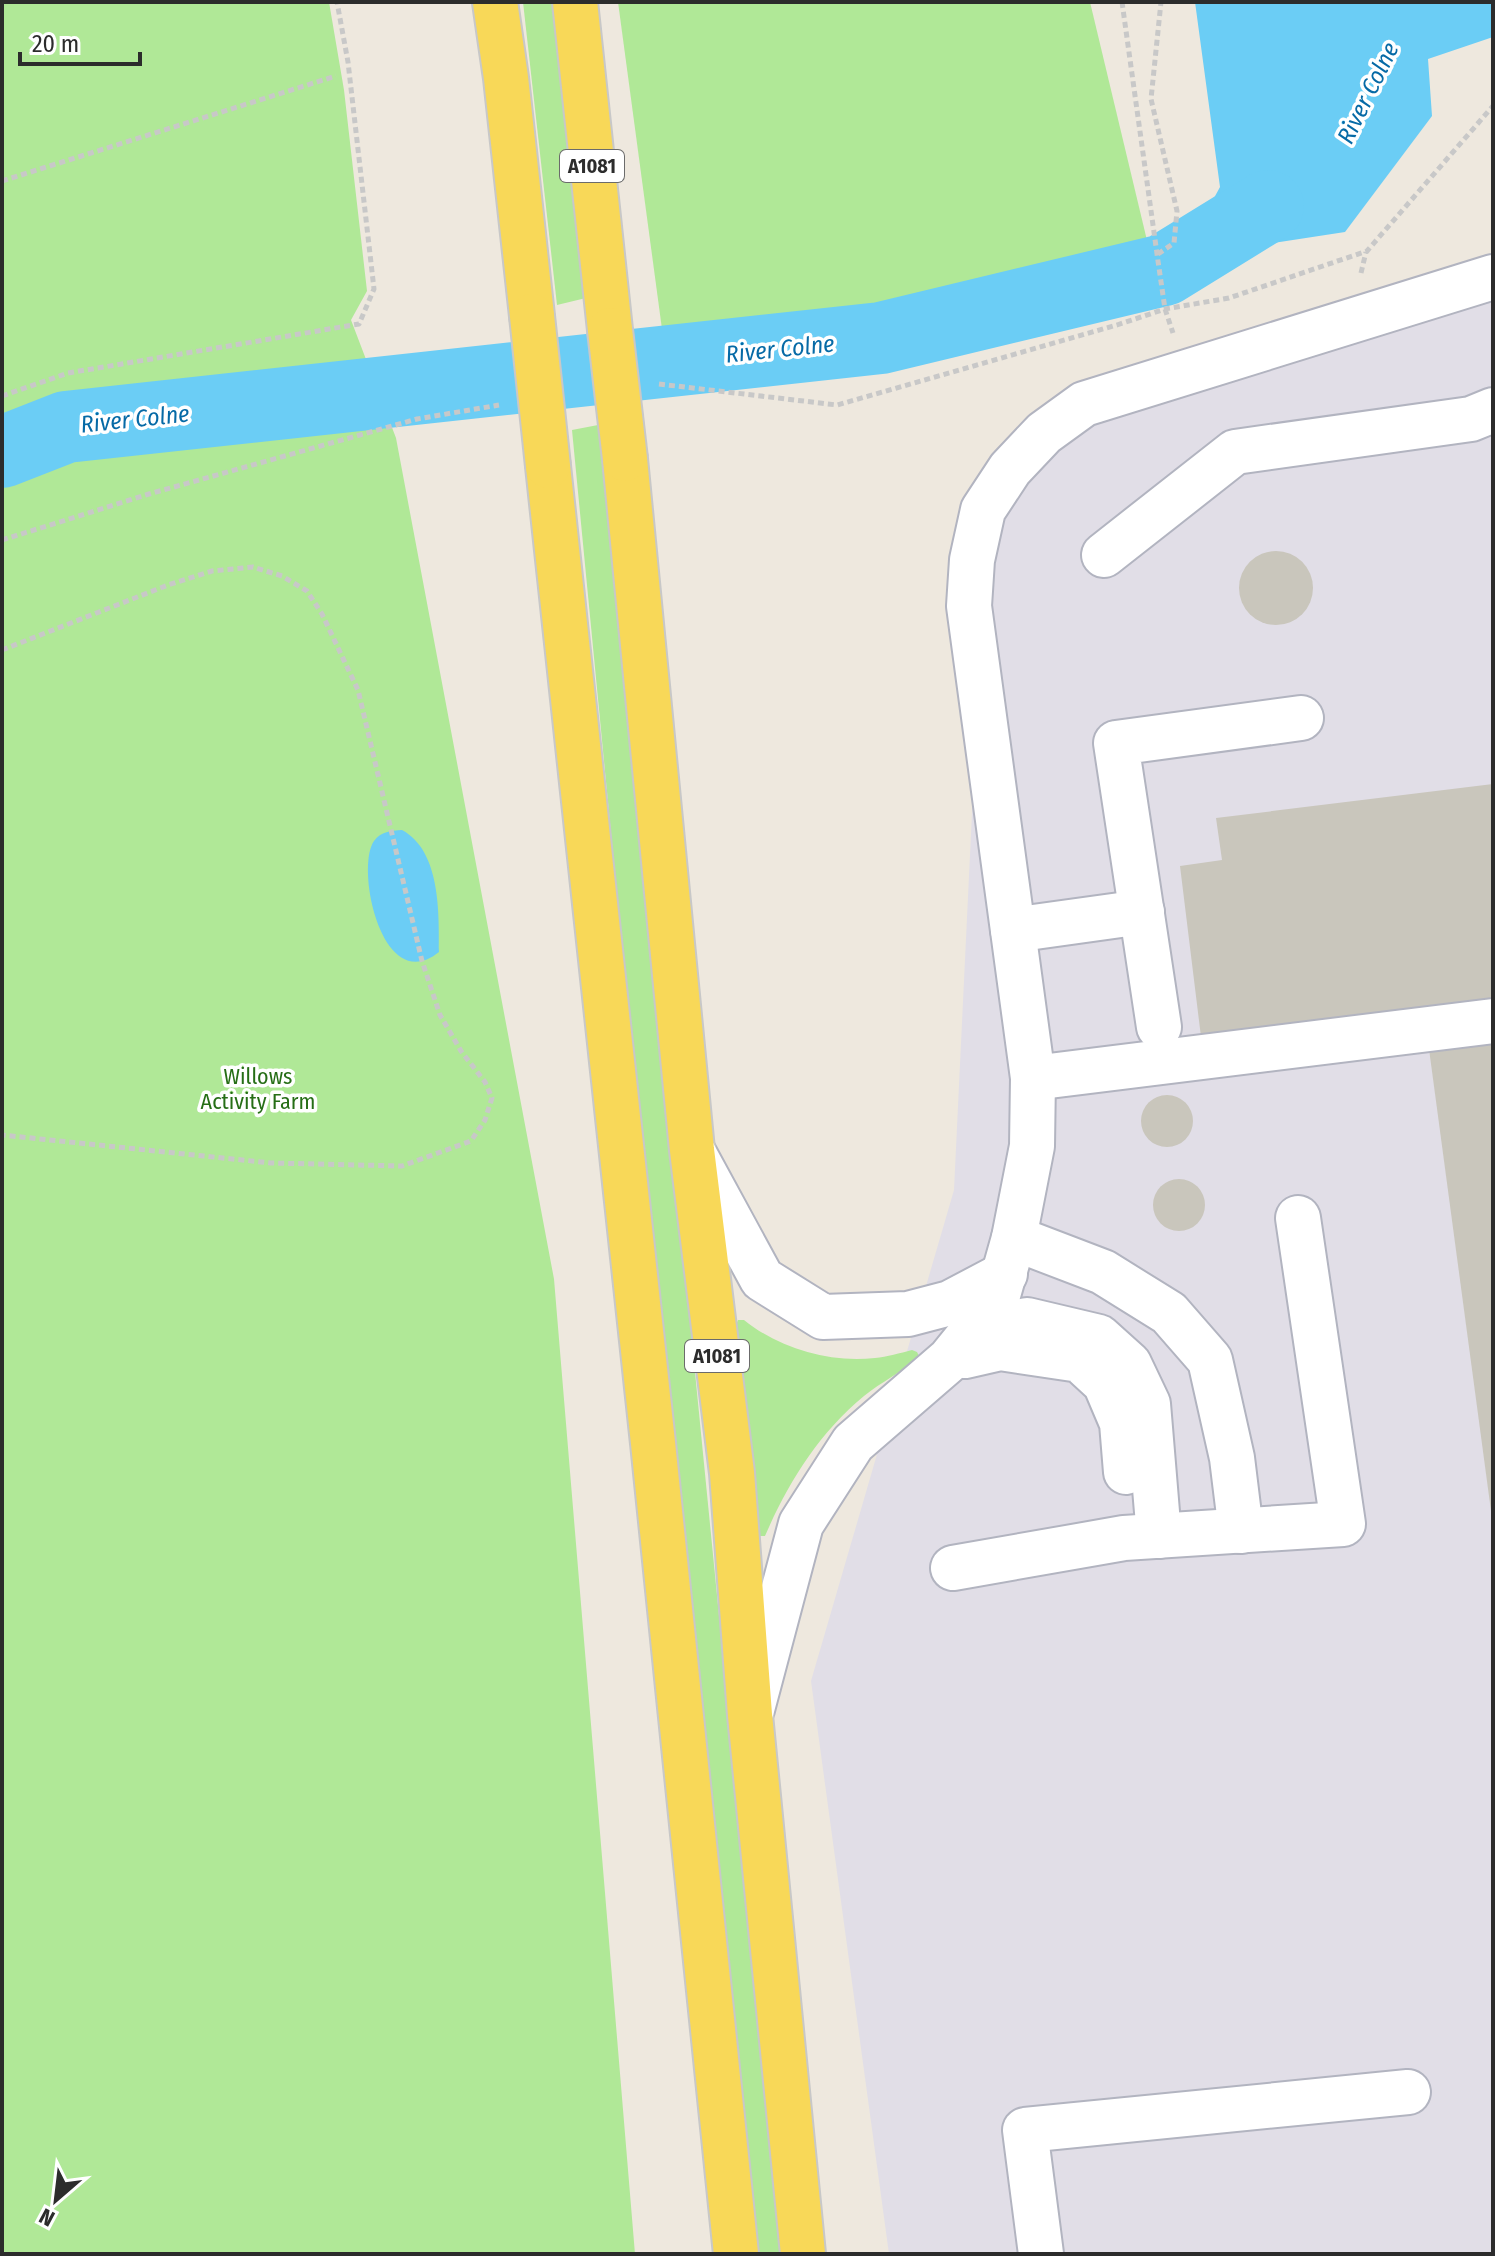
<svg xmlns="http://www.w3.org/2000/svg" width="1495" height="2256" font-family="'Fira Sans Condensed',sans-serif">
<rect width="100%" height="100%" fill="#eee8de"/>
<polygon fill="#e1dee7" points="1493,291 1493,2254 889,2254 811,1681 954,1190 984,562 997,514 1085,411"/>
<g fill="#b0e897">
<polygon points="2,2 329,2 344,90 367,291 351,320 396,438 554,1279 635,2254 2,2254"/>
<polygon points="523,2 556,2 586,298 557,305"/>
<polygon points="618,2 1090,2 1150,253 971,310 748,338 664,344"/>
<polygon points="598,425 692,1342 782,2254 754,2254 661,1350 572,430"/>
<path d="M738 1320H744C780 1349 829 1363 875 1358 887 1357 900 1353 912 1350L917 1352 919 1356C903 1372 881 1382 864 1396 818 1434 788 1483 765 1536H756L742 1410 736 1325Z"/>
</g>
<g fill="#6bcdf5">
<polygon points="1195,2 1493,2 1493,37 1428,59 1432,116 1345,232 1182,257 1220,187"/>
<path d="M402 830C441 851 439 914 439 952 382 998 355 868 374 841 381 831 391 831 402 830Z"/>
</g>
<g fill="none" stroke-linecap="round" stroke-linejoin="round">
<polyline stroke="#6bcdf5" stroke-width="72" points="2,452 66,427 881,338 1164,270 1268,206"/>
</g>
<g fill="#c9c6bc">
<circle cx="1276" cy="588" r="37"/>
<polygon points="1493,784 1493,1009 1202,1045 1180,866 1222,860 1216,818"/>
<polygon points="1493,1041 1493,1511 1491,1511 1429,1049"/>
<circle cx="1167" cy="1121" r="26"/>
<circle cx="1179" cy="1205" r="26"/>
</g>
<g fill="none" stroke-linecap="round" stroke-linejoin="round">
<g stroke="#b2b4c0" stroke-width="48">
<g id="minor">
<polyline points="1104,555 1235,452 1471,419 1493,410"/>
<polyline points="1013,930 1142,912"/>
<polyline points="1159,1027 1116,743 1301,718"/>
<polyline points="1033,1078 1493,1021"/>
<polyline points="693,1152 762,1279 823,1317 908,1314 950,1303 1005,1274"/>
<polyline points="1014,1238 1103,1272 1169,1313 1210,1360 1232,1458 1241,1531"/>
<polyline points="972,1331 1027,1320 1099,1337 1129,1364 1148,1404 1159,1536"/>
<polyline points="965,1356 1000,1348 1080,1360 1105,1383 1122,1423 1126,1472"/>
<polyline points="953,1568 1124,1538 1343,1524 1298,1218"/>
<polyline points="752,1709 801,1524 853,1443 949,1360 996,1302 1014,1238 1032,1146 1033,1078 969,606 972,560 983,510 1010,469 1044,433 1084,404 1493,277"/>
<polyline points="1041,2254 1025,2130 1408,2092"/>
</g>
</g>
<g stroke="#c8c8c8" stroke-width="48">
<g id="major">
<polyline points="495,2 506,78 532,316"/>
<polyline points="575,2 610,330"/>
<polyline points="625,459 692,1150 732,1473 750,1715 803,2254"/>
<polyline points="548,466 653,1443 736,2254"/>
</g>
</g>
<g stroke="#c8c8c8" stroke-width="5" stroke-dasharray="6 4" stroke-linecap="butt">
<polyline points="1122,2 1158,261 1165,309 1173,333"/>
<polyline points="2,181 336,76"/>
<polyline points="1158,254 1174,243 1177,211 1151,99 1161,2"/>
<polyline points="1361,273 1366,252"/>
<polyline points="659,384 837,405 1117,325 1165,309 1229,298 1367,251 1493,106"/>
<polyline points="2,396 68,373 359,324 374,289 348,62 337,2"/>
<polyline points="2,540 149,494 417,419 499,405"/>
<polyline points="2,650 168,585 212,571 253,567 282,576 307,591 322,614 358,690 422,961 440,1015 461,1051 485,1082 492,1098 485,1120 471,1141 402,1166 271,1163 2,1135"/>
</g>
<use href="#minor" stroke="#fff" stroke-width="44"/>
<use href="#major" stroke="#f8d858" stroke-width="44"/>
<g stroke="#c8c8c8" stroke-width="48" stroke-linecap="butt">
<g id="major-bridge">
<polyline points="532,316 548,466"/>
<polyline points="610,330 625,459"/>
</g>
</g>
<use href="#major-bridge" stroke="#f8d858" stroke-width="44"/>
</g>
<g text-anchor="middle" stroke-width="7" stroke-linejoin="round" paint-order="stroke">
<g fill="#fff" stroke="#6b6b6b" stroke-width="2">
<rect x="560" y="150" width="64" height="32" rx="6"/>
<rect x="685" y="1340" width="64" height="32" rx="6"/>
</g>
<g font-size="20" font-weight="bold" fill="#2c2c2c">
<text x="592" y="173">A1081</text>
<text x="717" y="1363">A1081</text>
</g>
<g font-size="22" fill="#266e16" stroke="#fff">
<text x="258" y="1084">Willows<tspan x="258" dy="25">Activity Farm</tspan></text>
</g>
<g font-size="24" font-style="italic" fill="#066aa6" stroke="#fff">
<text transform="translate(1368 93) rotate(-64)" y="8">River Colne</text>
<text transform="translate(780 349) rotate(-6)" y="8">River Colne</text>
<text transform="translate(135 419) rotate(-6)" y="8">River Colne</text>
</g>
</g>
<rect width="1495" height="2256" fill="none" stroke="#2c2c2c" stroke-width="8"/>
<g transform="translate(56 2200) rotate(208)" stroke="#ffffff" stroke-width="6" paint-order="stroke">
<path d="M0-6L14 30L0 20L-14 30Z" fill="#2c2c2c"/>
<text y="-12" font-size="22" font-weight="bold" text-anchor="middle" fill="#2c2c2c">N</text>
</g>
<path d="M20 52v12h120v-12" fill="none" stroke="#2c2c2c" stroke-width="4"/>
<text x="32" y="52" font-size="24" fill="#2c2c2c" stroke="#ffffff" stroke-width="6" paint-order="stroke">20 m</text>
</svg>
